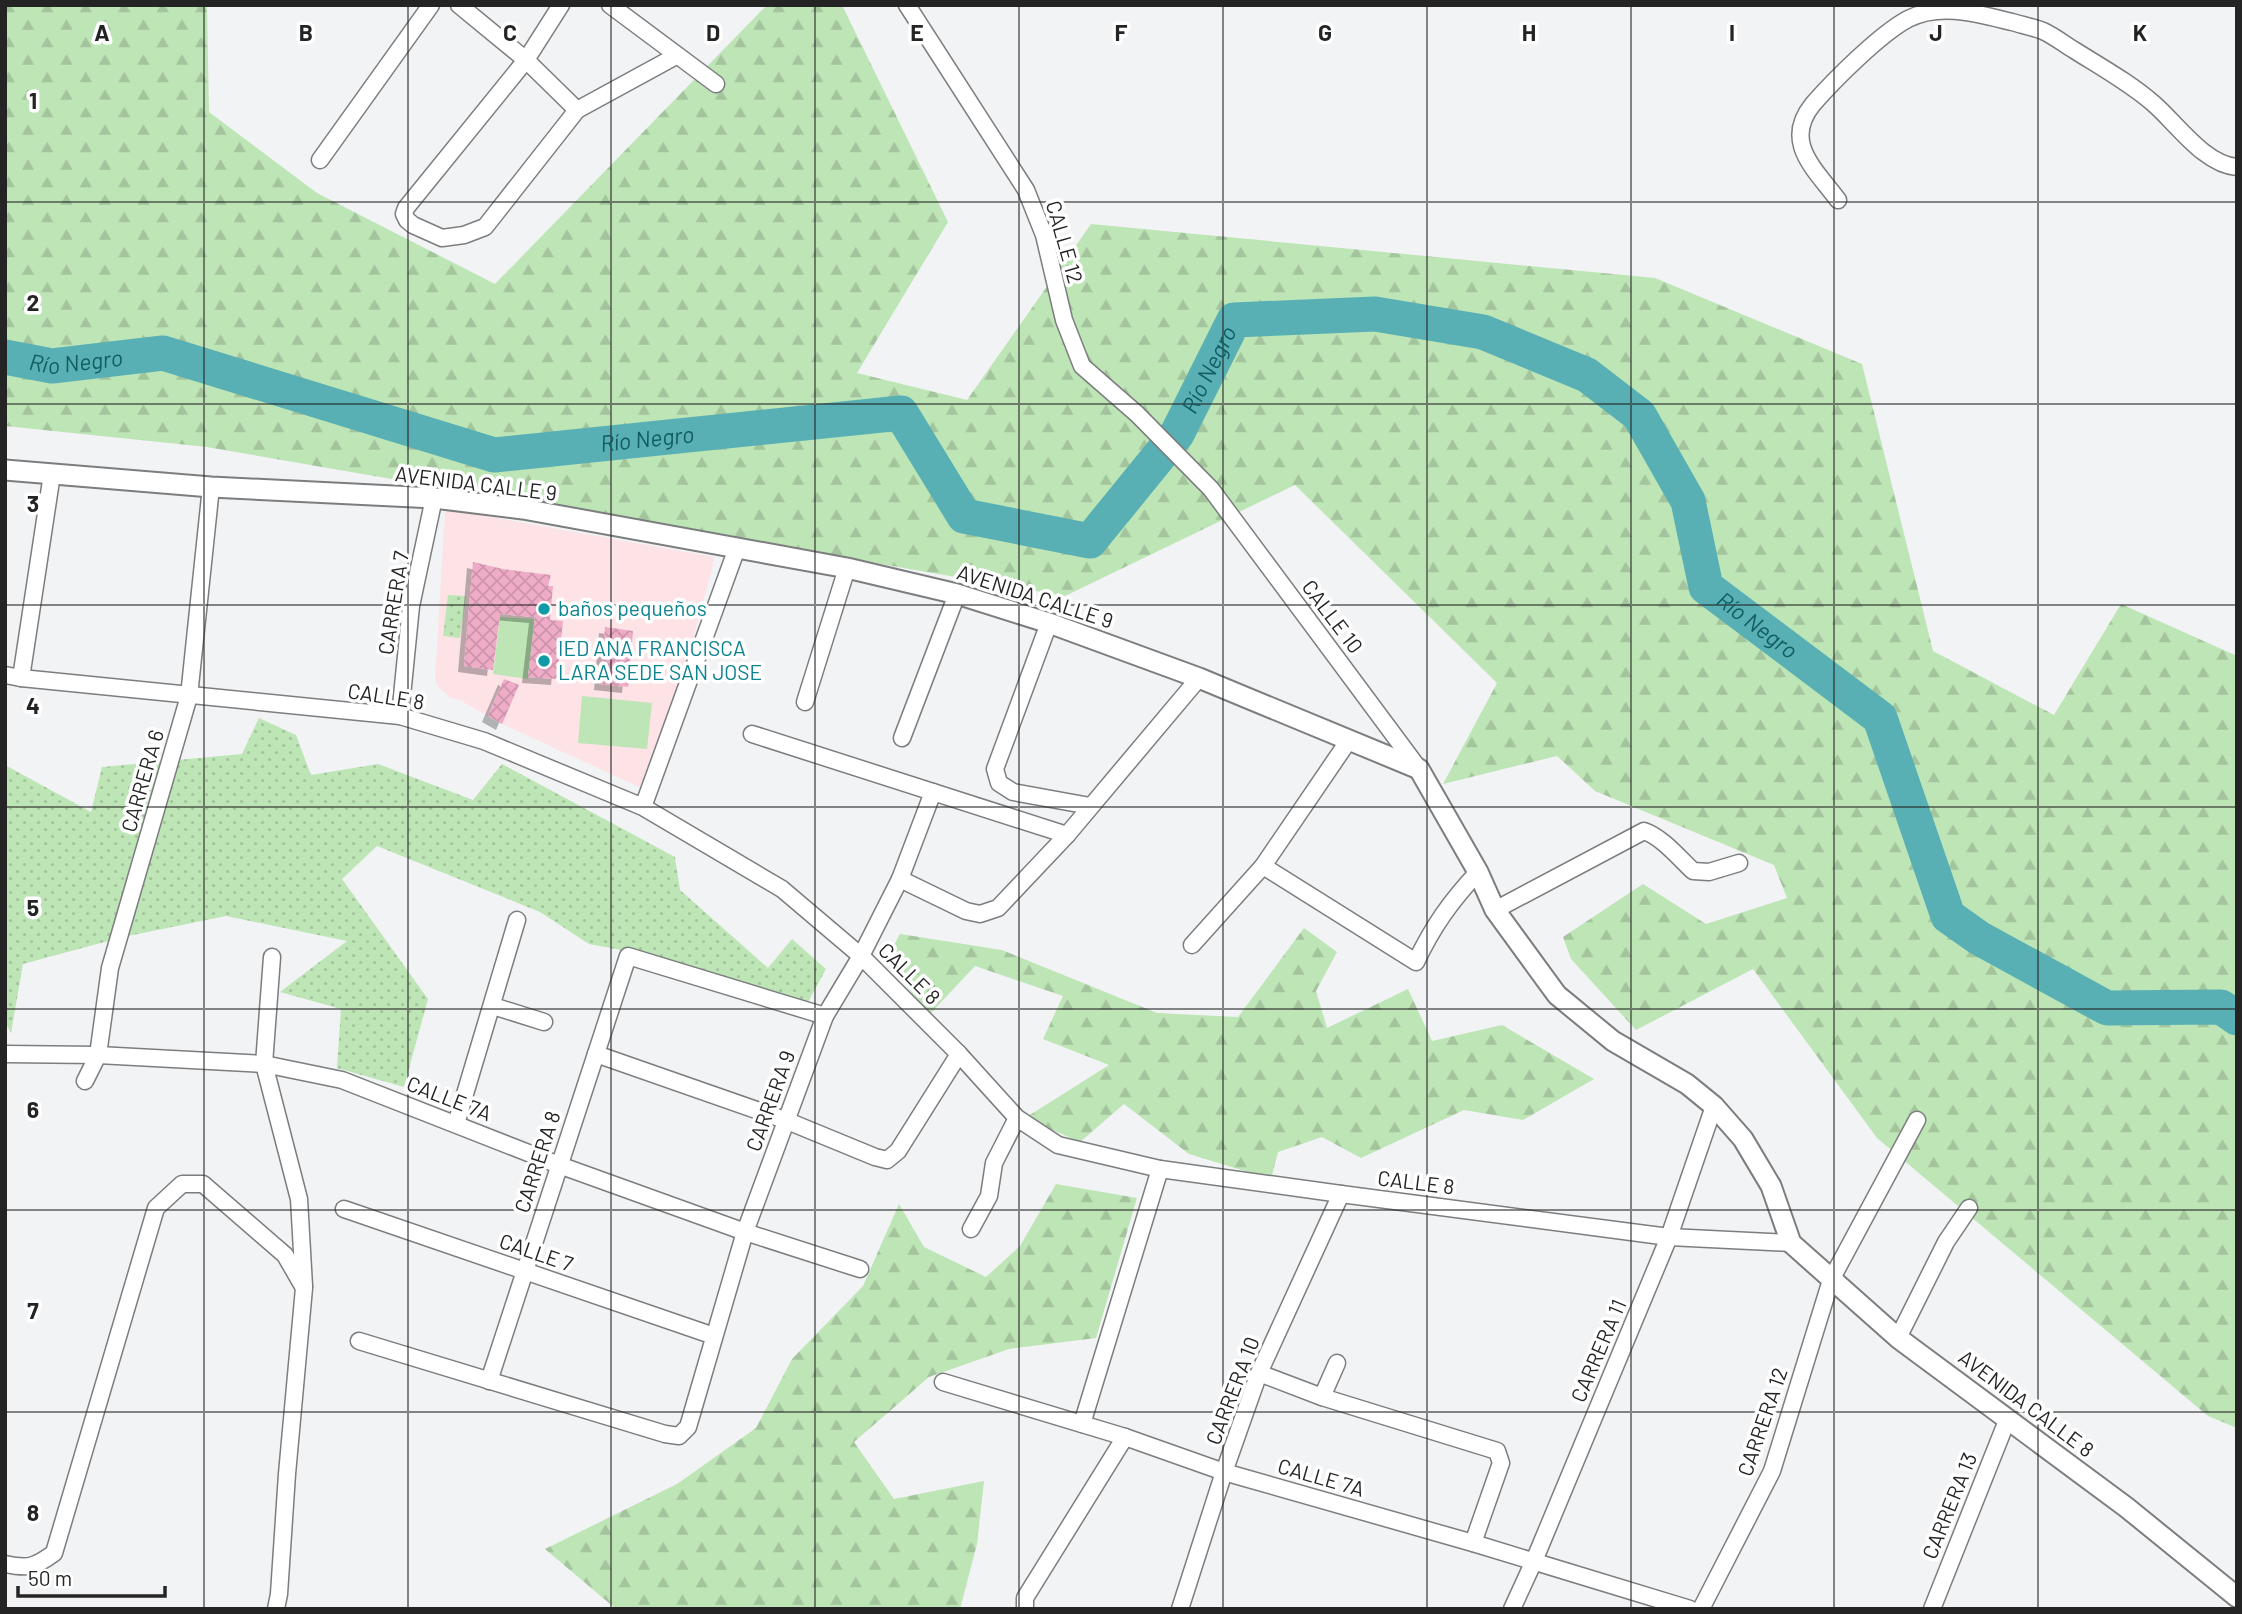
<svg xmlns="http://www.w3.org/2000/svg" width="2242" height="1614" font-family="Barlow,sans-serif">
<defs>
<pattern id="forest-firs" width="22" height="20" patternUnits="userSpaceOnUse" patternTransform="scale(1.75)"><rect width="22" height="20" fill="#bee5b6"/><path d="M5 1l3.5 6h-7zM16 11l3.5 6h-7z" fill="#a3c49c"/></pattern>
<pattern id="park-dots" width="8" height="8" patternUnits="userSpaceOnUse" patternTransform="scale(1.75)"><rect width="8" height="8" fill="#bee5b6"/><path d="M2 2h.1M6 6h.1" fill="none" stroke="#a3c49c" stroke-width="1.8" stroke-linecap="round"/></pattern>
<pattern id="building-cross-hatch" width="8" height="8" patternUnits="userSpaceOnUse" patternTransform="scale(1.75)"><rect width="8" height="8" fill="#efacc7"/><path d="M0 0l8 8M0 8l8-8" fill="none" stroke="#cd94ab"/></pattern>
<filter id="shadow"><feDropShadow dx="-6" dy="6" stdDeviation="0" flood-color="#0004"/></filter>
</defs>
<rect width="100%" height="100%" fill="#f2f3f5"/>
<polygon fill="#fde2e6" points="452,510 714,557 712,569 688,657 641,788 494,720 460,700 451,698 439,688 435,680 445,512"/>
<g fill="url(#forest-firs)">
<polygon points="5,5 207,5 209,112 317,193 495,284 767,5 842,5 948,222 857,373 967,400 1091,224 1655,278 1862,364 1933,651 2054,715 2121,604 2237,656 2237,1428 2208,1416 1877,1138 1753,969 1636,1030 1571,959 1563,937 1643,884 1706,924 1787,898 1774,865 1595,791 1557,756 1443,784 1497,683 1295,485 1065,596 207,447 5,426"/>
<polygon points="1304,928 1337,952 1316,991 1327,1028 1408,989 1432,1041 1502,1025 1594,1079 1523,1120 1464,1110 1361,1158 1322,1137 1278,1152 1271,1179 1189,1154 1124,1104 1080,1142 1025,1118 1109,1065 1043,1039 1063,996 975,966 929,1015 886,960 900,934 1002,950 1157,1013 1238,1017"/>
<polygon points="1056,1184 1137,1198 1096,1338 1009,1349 929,1377 854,1442 894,1499 984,1481 977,1544 960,1609 616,1609 545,1549 677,1484 756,1428 792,1359 863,1286 899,1204 924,1247 986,1277 1020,1246"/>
</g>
<g fill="url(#park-dots)">
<polygon points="448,595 466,596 460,638 443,636"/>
<polygon points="259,718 296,735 311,775 378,764 473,800 502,764 675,857 680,890 768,968 792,939 826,969 806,1006 659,957 589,944 540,912 377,846 342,879 428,999 404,1087 337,1068 341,1009 280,992 347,941 226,916 123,937 23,964 11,1033 5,1022 5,765 91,812 102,767 242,754"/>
</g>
<g fill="#bee5b6">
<polygon points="500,617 535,619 528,679 493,674"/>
<polygon points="582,696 652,703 647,749 578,743"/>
</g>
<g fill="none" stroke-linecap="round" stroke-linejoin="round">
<path stroke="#58b0b5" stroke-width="35" id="s1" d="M5 357 52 366 163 353 494 455 901 413 964 516 1090 541 1177 434 1234 320 1375 314 1483 332 1587 375 1639 415 1688 501 1706 587 1880 718 1948 916 1979 938 2107 1008 2221 1007 2237 1018"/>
</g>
<g fill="url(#building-cross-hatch)" filter="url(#shadow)">
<polygon points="473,562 503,569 551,575 548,586 553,586 550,620 563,621 557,679 528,677 535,617 500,614 493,670 464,666"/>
<polygon points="605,627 633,631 628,687 600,684"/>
<polygon points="504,679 519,685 502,724 488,716"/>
</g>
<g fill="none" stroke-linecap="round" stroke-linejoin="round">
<g stroke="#7c7d7f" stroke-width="19">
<g id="minor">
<polyline points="459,5 526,60 577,110"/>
<polyline points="561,5 526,60 406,208 404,214 407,220 413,225 442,238 464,235 485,227 577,110 676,56"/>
<polyline points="610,5 716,84"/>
<polyline points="907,5 1026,190 1044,235 1064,320 1082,366 1137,414 1211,489 1419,769"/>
<polyline points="320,160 431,5"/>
<path d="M1838 200C1815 169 1782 142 1813 104 1834 80 1880 34 1908 19 1940 2 1979 14 2012 22 2022 25 2033 27 2043 31 2054 36 2064 44 2074 50 2101 67 2130 83 2154 104 2177 124 2205 165 2237 167"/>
<polyline points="1049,623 995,769 999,783 1013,792 1090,806"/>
<polyline points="5,675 21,678 400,716 484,741 643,807 782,889 861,956 959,1054 1017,1118 1058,1145 1160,1169 1341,1194 1669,1237 1791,1243"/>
<polyline points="21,678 52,474"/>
<polyline points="805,702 847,568"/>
<polyline points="400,716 411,606 434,498"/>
<polyline points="752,734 1067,835"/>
<polyline points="902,738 957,594"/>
<polyline points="643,807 737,548"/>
<path d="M1263 866 1416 962C1433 926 1451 901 1478 872"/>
<polyline points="900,879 966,911 980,914 998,908 1067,835 1199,678"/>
<path d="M1495 910 1644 831C1662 837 1679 858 1693 871L1709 872 1739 863"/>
<polyline points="1192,945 1263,866 1349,740"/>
<polyline points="272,957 264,1064 299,1199 304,1286"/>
<polyline points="493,1006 544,1022"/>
<polyline points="5,1054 98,1055 264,1064 342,1080 559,1165 745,1232 860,1269"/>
<polyline points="596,1054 785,1120 875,1157 887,1160 898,1151 959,1054"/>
<polyline points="85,1081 98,1055 110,968 189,696 211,487"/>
<polyline points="456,1124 517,920"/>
<polyline points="344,1209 714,1336"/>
<polyline points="971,1229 989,1196 994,1163 1017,1118"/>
<polyline points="1898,1338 1946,1242 1969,1208"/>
<polyline points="359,1341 665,1434 679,1436 688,1427 745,1232 825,1016 861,956 900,879 933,792"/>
<polyline points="1259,1373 1322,1397 1497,1451 1501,1463 1473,1543"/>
<polyline points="489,1381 628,956 825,1016"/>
<polyline points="943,1382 1125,1437 1224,1472 1473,1543 1690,1609"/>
<polyline points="1322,1397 1337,1363"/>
<polyline points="1082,1424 1160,1169"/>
<path d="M5 1564C29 1569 35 1567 54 1553L156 1208 182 1184H203L285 1255 304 1288 287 1474 279 1594 276 1609"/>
<polyline points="1025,1609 1025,1598 1125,1437"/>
<polyline points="1180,1609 1224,1472 1259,1373 1341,1194"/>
<polyline points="1512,1609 1534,1561 1669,1237 1714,1106"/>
<polyline points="1701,1609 1772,1471 1831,1280 1917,1120"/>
<polyline points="1932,1609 2008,1418"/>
</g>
</g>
<g stroke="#7c7d7f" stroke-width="23">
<polyline id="tertiary" points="5,470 211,487 434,498 523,509 847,568 957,594 1049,623 1199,678 1419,769 1478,872 1495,910 1557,995 1613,1041 1687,1084 1714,1106 1743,1139 1771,1186 1791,1243 1898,1338 2126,1507 2237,1597"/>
</g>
<use href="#minor" stroke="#fff" stroke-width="16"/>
<use href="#tertiary" stroke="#fff" stroke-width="19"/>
</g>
<path fill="none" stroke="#242425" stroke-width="2" stroke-opacity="0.55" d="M204 5V1609M408 5V1609M611 5V1609M815 5V1609M1019 5V1609M1223 5V1609M1427 5V1609M1631 5V1609M1834 5V1609M2038 5V1609M5 202H2237M5 404H2237M5 605H2237M5 807H2237M5 1009H2237M5 1210H2237M5 1412H2237"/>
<g fill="#0f9aa8" stroke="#fff" stroke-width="2.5">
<circle cx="544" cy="609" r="7"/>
<circle cx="544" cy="661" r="7"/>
</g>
<g text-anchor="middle" stroke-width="7" stroke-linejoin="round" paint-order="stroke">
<g font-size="21" fill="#242425" stroke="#fff">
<text transform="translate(1064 242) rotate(74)" y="7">CALLE 12</text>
<text transform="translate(476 484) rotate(7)" y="7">AVENIDA CALLE 9</text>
<text transform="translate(1035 597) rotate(18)" y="7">AVENIDA CALLE 9</text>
<text transform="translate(394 603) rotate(-81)" y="7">CARRERA 7</text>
<text transform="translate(1332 617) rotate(53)" y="7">CALLE 10</text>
<text transform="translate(386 697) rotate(9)" y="7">CALLE 8</text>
<text transform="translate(143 781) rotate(-74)" y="7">CARRERA 6</text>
<text transform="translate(909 974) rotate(45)" y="7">CALLE 8</text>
<text transform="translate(449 1099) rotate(21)" y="7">CALLE 7A</text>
<text transform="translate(771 1101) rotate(-70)" y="7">CARRERA 9</text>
<text transform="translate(538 1162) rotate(-72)" y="7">CARRERA 8</text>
<text transform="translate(1416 1183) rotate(7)" y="7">CALLE 8</text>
<text transform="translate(536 1253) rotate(19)" y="7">CALLE 7</text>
<text transform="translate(1599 1351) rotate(-67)" y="7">CARRERA 11</text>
<text transform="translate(1233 1391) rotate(-69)" y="7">CARRERA 10</text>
<text transform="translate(2026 1404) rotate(37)" y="7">AVENIDA CALLE 8</text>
<text transform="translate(1763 1422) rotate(-71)" y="7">CARRERA 12</text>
<text transform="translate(1321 1478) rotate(16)" y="7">CALLE 7A</text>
<text transform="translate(1950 1506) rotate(-68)" y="7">CARRERA 13</text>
</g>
<g font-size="21" fill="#0d838f" stroke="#fff" text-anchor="start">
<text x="558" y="616">baños pequeños</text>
<text x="558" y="656">IED ANA FRANCISCA<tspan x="558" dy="24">LARA SEDE SAN JOSE</tspan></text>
</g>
<g font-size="23" font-style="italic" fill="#115d60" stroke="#fff">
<text dy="8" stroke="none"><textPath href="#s1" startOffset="72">Río Negro</textPath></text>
<text dy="8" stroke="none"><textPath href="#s1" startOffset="1374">Río Negro</textPath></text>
<text dy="8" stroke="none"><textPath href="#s1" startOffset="660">Río Negro</textPath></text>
<text dy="8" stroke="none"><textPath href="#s1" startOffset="2109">Río Negro</textPath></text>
</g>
</g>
<g font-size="23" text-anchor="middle" font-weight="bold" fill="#242425" stroke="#fff" stroke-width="7" stroke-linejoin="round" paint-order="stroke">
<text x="102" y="41">A</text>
<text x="306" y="41">B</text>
<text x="510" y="41">C</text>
<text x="713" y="41">D</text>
<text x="917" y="41">E</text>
<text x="1121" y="41">F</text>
<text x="1325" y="41">G</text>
<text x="1529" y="41">H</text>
<text x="1732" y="41">I</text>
<text x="1936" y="41">J</text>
<text x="2140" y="41">K</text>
<text x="33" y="109">1</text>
<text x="33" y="311">2</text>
<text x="33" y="512">3</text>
<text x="33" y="714">4</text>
<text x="33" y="916">5</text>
<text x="33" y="1118">6</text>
<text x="33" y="1319">7</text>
<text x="33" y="1521">8</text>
</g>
<rect width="2242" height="1614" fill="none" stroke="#242425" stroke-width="14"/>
<path d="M18 1586v10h147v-10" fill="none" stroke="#242425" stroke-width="3.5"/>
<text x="28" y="1586" font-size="21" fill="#242425" stroke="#ffffff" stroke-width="5" paint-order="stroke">50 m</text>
</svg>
